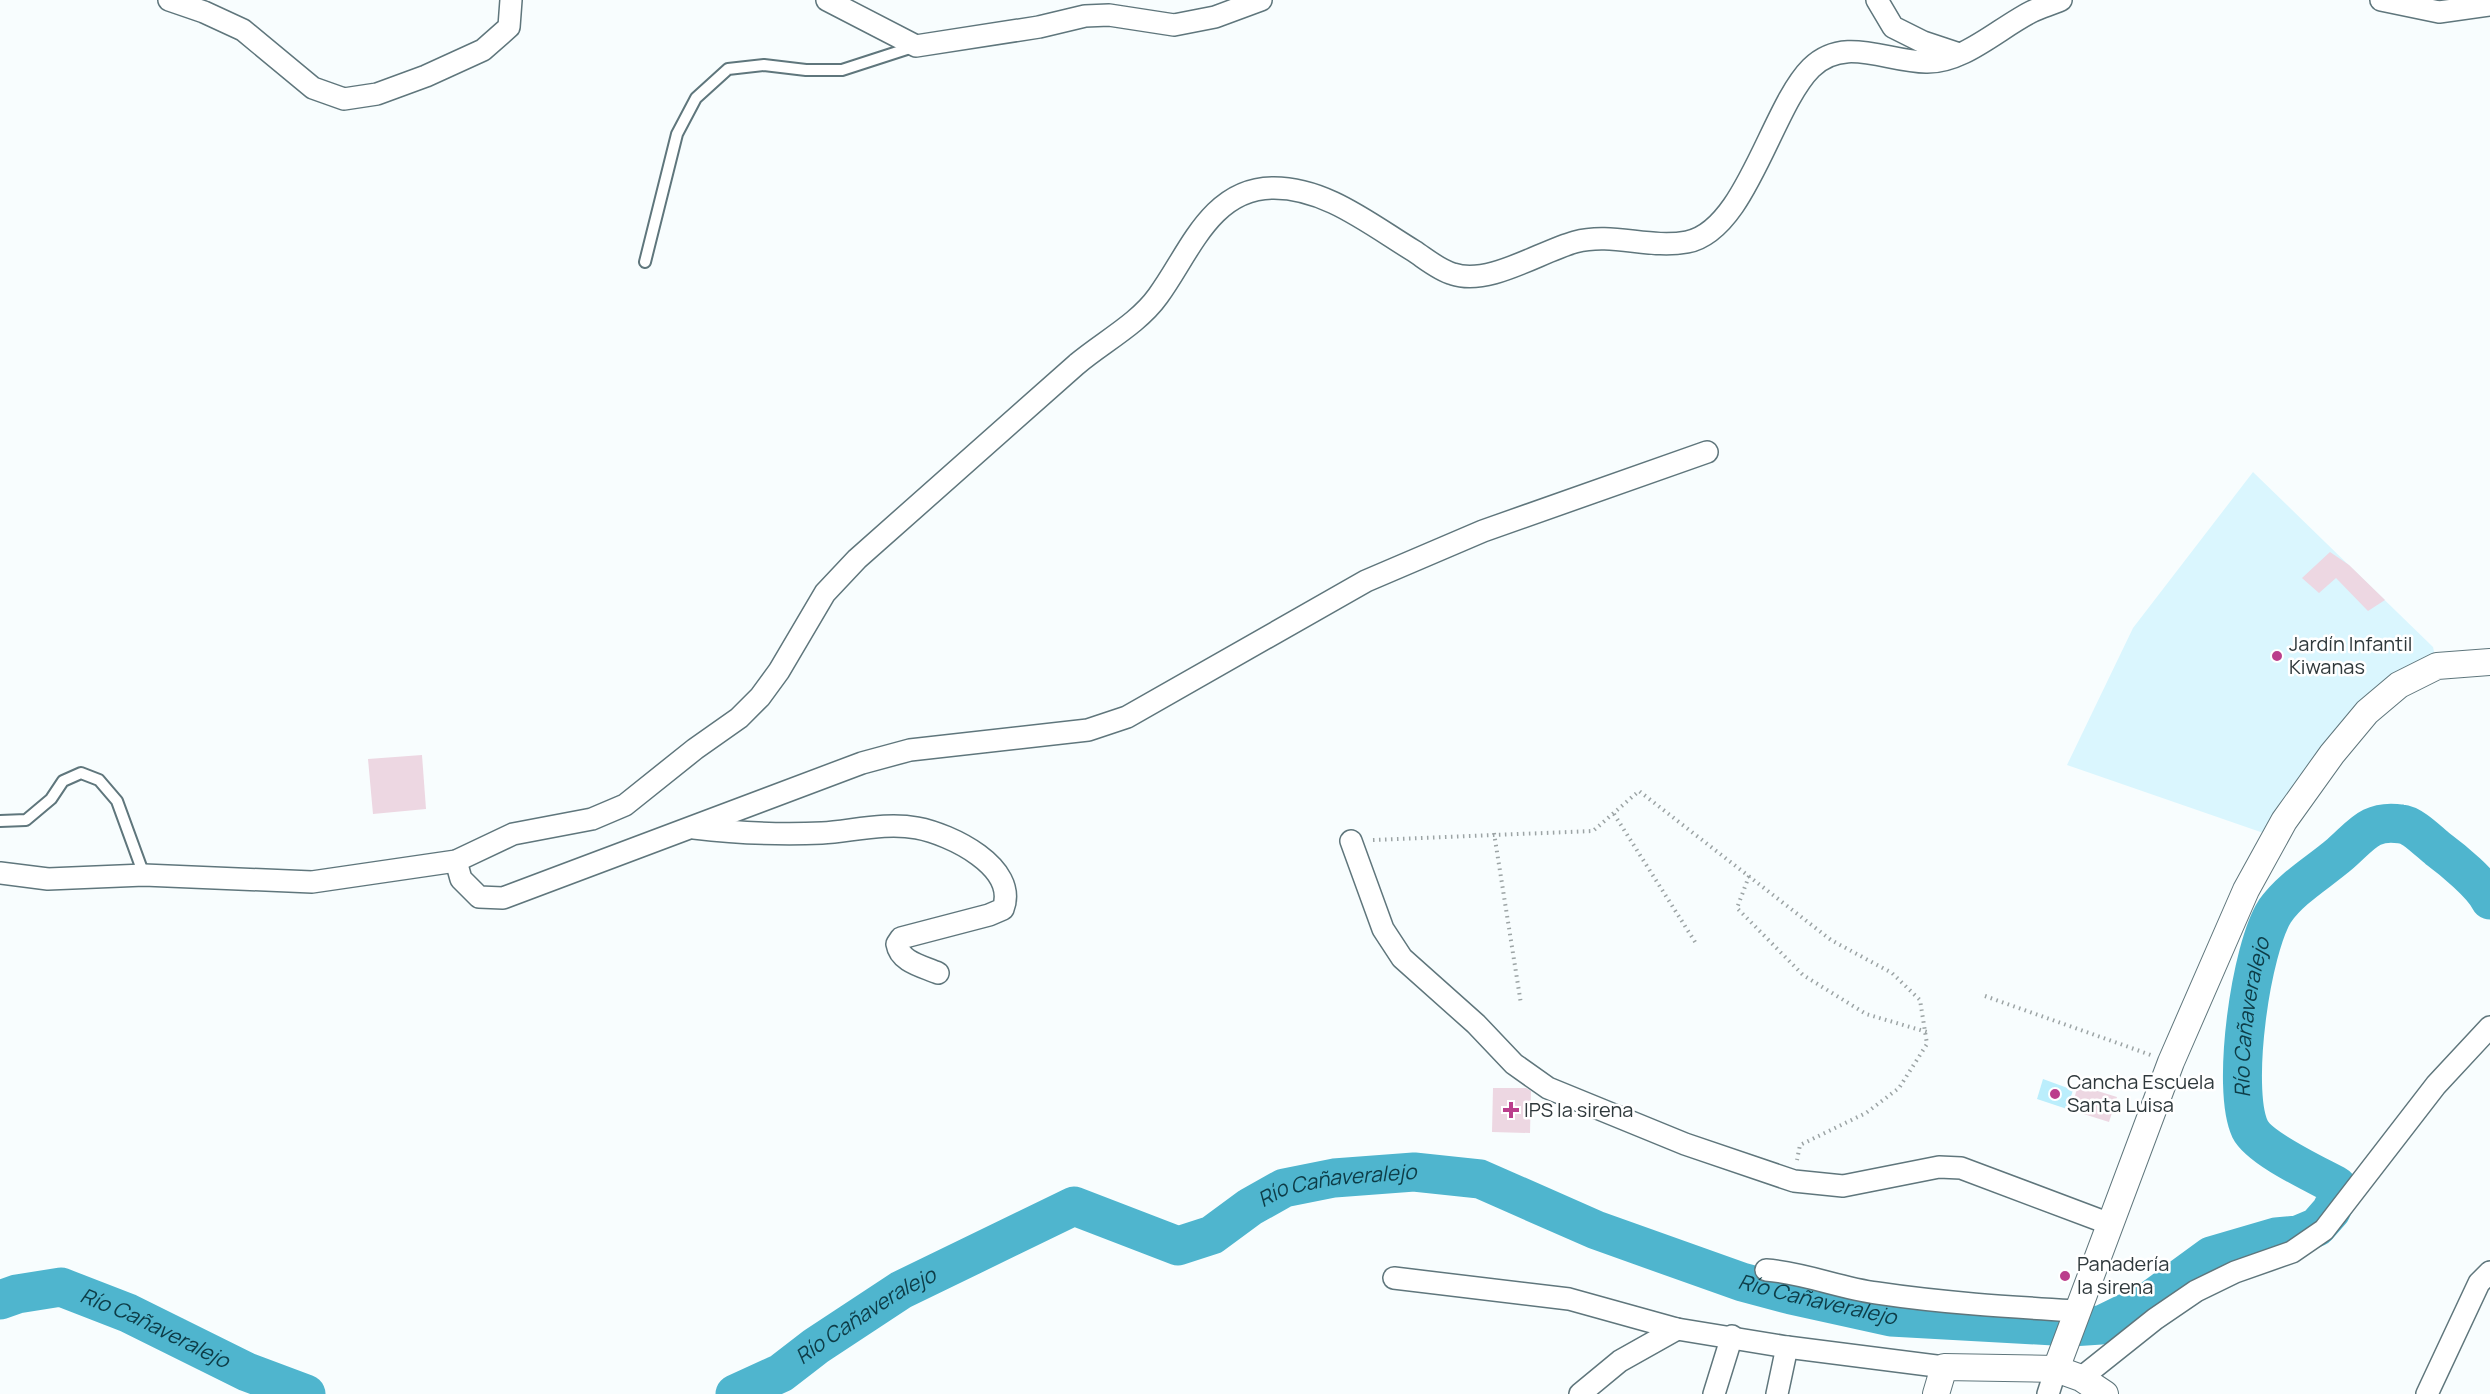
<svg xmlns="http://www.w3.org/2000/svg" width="2490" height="1394" font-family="Manrope,sans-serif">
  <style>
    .built { fill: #daf6fe }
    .green { fill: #bbeefc }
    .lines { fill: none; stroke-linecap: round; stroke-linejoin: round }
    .river { stroke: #4fb5ce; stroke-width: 39 }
    .building { fill: #edd7e2 }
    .service-casing { stroke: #5f767c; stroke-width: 14 }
    .minor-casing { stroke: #5f767c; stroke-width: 24 }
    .tertiary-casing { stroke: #5f767c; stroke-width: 28 }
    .path { stroke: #9ca4a5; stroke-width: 4; stroke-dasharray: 1.5 4.5; stroke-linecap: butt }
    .service { stroke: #fff; stroke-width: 10 }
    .minor { stroke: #fff; stroke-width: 21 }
    .tertiary { stroke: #fff; stroke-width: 26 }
    .poi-dot { fill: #bb3e8c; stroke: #fff; stroke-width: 2 }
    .labels { text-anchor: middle; stroke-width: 5; stroke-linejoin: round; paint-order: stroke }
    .poi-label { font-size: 20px; fill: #2f393c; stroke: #fff; text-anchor: start }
    .water-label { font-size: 21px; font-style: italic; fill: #0d3c47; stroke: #fff }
  </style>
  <rect width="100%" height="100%" fill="#f8fdfe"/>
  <path class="built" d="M2253,472L2433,647L2437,666L2399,685L2275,837L2067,765L2133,628Z"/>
  <path class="green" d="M2043,1079L2073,1090L2067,1109L2037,1099Z"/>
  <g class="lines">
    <g class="river">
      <path id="s1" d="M0,1300L17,1294L61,1287L128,1313L247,1372L306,1394"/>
      <path id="s2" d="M735,1394L781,1373L816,1346L901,1290L1074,1206L1178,1246L1212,1235L1250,1207L1284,1188L1334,1178L1414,1172L1480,1179L1596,1230L1742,1282L1791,1295L1891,1317L2071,1327L2101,1325L2148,1302L2211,1256L2276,1237L2298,1235L2317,1227L2331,1211L2339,1194L2337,1186C2317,1175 2260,1149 2250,1129C2231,1088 2251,948 2275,911C2291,888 2319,872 2340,854C2361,836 2370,819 2401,824C2413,825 2429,842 2438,849C2453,860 2482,884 2490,900"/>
    </g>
  </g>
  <g class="building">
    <path d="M2330,552L2349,565L2385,600L2368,611L2336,578L2319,593L2302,578Z"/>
    <path d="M422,755L426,809L373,814L368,759Z"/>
    <path d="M2078,1085L2117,1097L2109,1122L2071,1110Z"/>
    <path d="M1493,1088H1526L1531,1091L1530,1133L1492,1132Z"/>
  </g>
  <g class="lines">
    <defs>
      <g id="service">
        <path d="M645,262L677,134L696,98L728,69L764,65L806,70H842L913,47"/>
        <path d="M0,821L26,820L51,799L63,781L81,773L99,780L117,801L144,875"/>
      </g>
      <g id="minor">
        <path d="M169,0L204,12L243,30L313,88L344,99L377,94L426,76L483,50L509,27L511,0"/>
        <path d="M827,0L916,46L1039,27L1085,16L1109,15L1174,25L1215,17L1261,0"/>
        <path d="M1877,0L1893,27L1923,42L1959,54"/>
        <path d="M2381,0L2439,12L2490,5"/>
        <path d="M694,828C737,833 779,835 822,833C852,831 886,822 917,828C950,834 1019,867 1003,909L989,915L901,938L897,944C900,962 922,966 938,973"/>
        <path d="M1351,841L1383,929L1402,958L1476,1024L1514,1064L1548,1088L1685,1144L1794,1181L1843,1186L1939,1167L1961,1168L2110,1224"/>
        <path d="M456,861L461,879L479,897L503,898L862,763L910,750L1088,730L1127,717L1366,581L1483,531L1707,452"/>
        <path d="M0,873L48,879L144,875L312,882L456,861L513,834L592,819L625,805L695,749L739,718L760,697L779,671L825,593L857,559C931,494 1004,429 1077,364C1103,342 1138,324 1158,296C1189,254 1210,189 1272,188C1325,187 1371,225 1414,251C1426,259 1439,270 1453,274C1489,286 1539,252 1575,242C1612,232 1649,249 1687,242C1746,231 1771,108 1811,68C1844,35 1887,62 1926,62C1964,63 2000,27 2033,11C2042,7 2052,4 2061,0"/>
        <path d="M1766,1270C1805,1273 1839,1288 1877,1293C1943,1303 2011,1307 2077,1311"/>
        <path d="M1394,1278L1569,1299L1677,1329L1787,1347L1944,1367"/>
        <path d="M2081,1378L2155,1319L2196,1291L2235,1272L2292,1252L2324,1230L2436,1085L2490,1027"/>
        <path d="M1580,1394L1620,1361L1677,1329"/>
        <path d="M1714,1394L1732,1336"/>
        <path d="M1777,1394L1787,1347"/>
        <path d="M2048,1394L2056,1369"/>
        <path d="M2427,1394L2479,1283L2490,1272"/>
      </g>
      <g id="tertiary">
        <path d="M2056,1369L2171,1062L2246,890L2284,821L2332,754L2367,712L2399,685L2437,666L2490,662"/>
        <path d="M1936,1394L1944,1367L2056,1369L2081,1378L2105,1394"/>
      </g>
    </defs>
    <use href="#service" class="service-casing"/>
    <use href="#minor" class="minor-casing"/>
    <use href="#tertiary" class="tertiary-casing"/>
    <g class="path">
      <path d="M1614,814L1697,945"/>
      <path d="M1494,833L1521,1004"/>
      <path d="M1373,840L1593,831L1639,791L1831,940L1892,973L1920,1000L1927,1044L1899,1088L1866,1113L1800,1145L1797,1160"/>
      <path d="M1749,876L1737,908L1803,975L1866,1014L1927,1032"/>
      <path d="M1985,996L2151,1055"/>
    </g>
    <use href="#service" class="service"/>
    <use href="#minor" class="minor"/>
    <use href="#tertiary" class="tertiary"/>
  </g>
  <g class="poi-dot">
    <circle cx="2277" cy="656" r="6"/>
    <circle cx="2055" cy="1094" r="6"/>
    <path d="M1508 1101h6v6h6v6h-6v6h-6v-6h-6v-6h6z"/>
    <circle cx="2065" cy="1276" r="6"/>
  </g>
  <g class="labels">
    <g class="poi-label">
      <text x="2289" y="651">Jardín Infantil<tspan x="2289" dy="23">Kiwanas</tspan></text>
      <text x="2067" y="1089">Cancha Escuela<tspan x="2067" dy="23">Santa Luisa</tspan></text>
      <text x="1524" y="1117">IPS la sirena</text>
      <text x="2077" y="1271">Panadería<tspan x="2077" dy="23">la sirena</tspan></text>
    </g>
    <g class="water-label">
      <text dy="7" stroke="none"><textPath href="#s2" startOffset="1972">Río Cañaveralejo</textPath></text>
      <text dy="7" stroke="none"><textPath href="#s2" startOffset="675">Río Cañaveralejo</textPath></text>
      <text dy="7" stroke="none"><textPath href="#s2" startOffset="1179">Río Cañaveralejo</textPath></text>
      <text dy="7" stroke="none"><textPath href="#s2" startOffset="153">Río Cañaveralejo</textPath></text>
      <text dy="7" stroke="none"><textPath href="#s1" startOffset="165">Río Cañaveralejo</textPath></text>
    </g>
  </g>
</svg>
